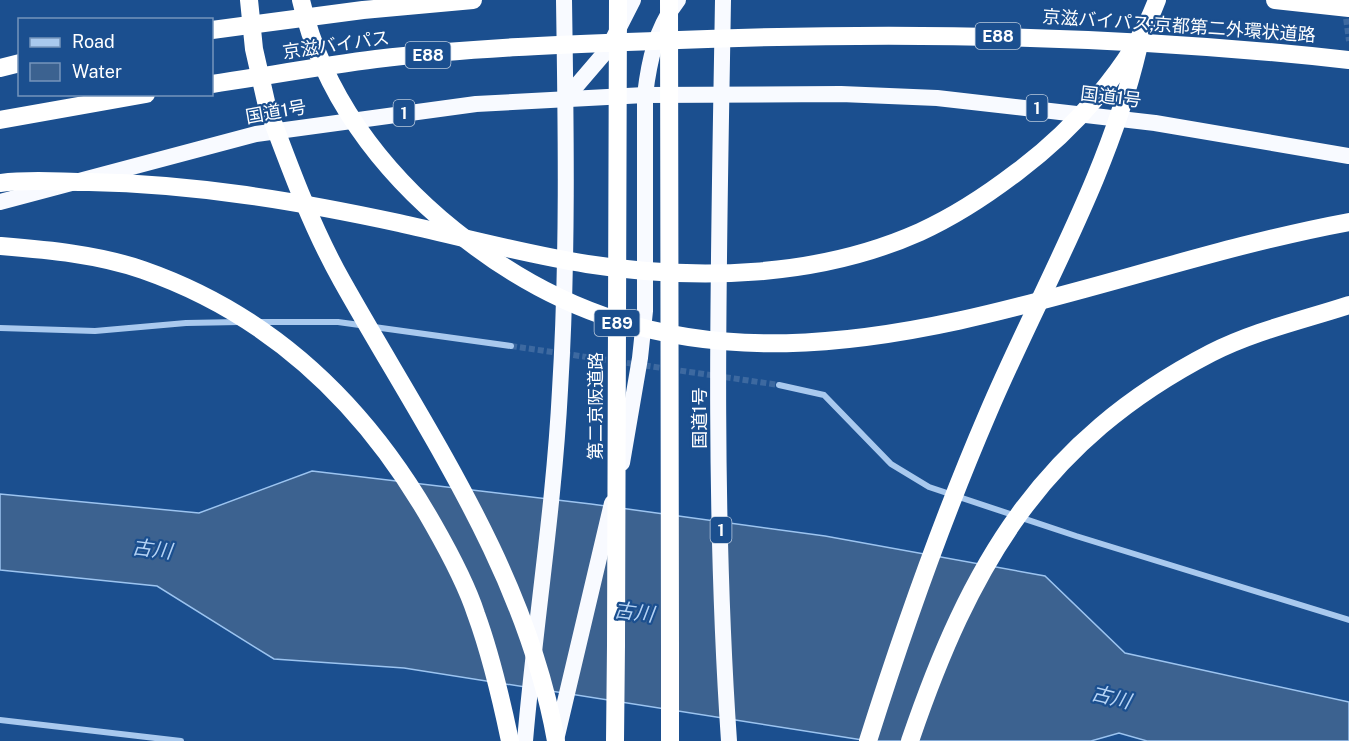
<svg xmlns="http://www.w3.org/2000/svg" width="1349" height="741" font-family="'Public Sans','Noto Sans JP',sans-serif">
  <style>
    .water { fill: #3c6290; stroke: #9cc4f0; stroke-width: 1.5 }
    .lines { fill: none; stroke-linecap: round; stroke-linejoin: round }
    .minor-tunnel { stroke: #3d69a0; stroke-width: 6; stroke-dasharray: 6 3; stroke-linecap: butt }
    .minor { stroke: #a9c9ee; stroke-width: 6 }
    .trunk { stroke: #f8faff; stroke-width: 16 }
    .motorway { stroke: #fff; stroke-width: 18 }
    .motorway-bridge { stroke: #fff; stroke-width: 18 }
    .labels { text-anchor: middle; stroke-width: 4.5; stroke-linejoin: round; paint-order: stroke }
    .shield { fill: #1b4f8f; stroke: #bbcadd; stroke-width: 1.5 }
    .shield-label { font-size: 16px; font-weight: bold; fill: #fff }
    .street-label { font-size: 18px; fill: #fff; stroke: #1b4f8f }
    .water-label { font-size: 20px; font-style: italic; fill: #b5d3f5; stroke: #1b4f8f }
  </style>
  <rect width="100%" height="100%" fill="#1b4f8f"/>
  <path class="water" d="M312,471L591,504L825,536L1045,576L1125,653L1349,702V741H1147L1119,733L1091,741H869L404,668L274,659L157,586L0,570V494L199,513Z"/>
  <g class="lines">
    <g class="minor-tunnel">
      <path d="M1345,10L1349,41"/>
      <path d="M511,346L779,385"/>
    </g>
    <g class="minor">
      <path d="M258,322H338L511,346"/>
      <path d="M0,328L95,331L186,323L239,322"/>
      <path d="M779,385L824,395L891,464L929,487L1076,536L1349,620"/>
      <path d="M0,720L181,741"/>
    </g>
    <g class="trunk">
      <path d="M723,0C719,247 712,495 729,741"/>
      <path d="M566,98L608,49L633,0"/>
      <path d="M0,202L256,134L476,104L645,95L841,94L937,98L1155,123L1349,156"/>
      <path d="M622,463L640,358L645,311V95C649,61 656,28 678,0"/>
      <path d="M556,740L612,503"/>
      <path d="M525,741C535,624 554,507 560,390C568,260 566,129 564,0"/>
    </g>
    <g class="motorway">
      <path d="M249,0L254,49L267,106"/>
      <path d="M212,30L363,10L473,0"/>
      <path d="M0,68L20,63"/>
      <path d="M0,120L146,94"/>
      <path d="M615,741L616,645"/>
      <path d="M670,741V645"/>
    </g>
    <g class="motorway-bridge">
      <path d="M301,0C322,93 381,171 454,230C733,460 1045,278 1349,222"/>
      <path d="M669,0L670,645"/>
      <path d="M1275,0L1349,8"/>
      <path d="M212,84C266,76 321,66 376,59C477,47 578,44 679,40C903,31 1126,35 1349,60"/>
      <path d="M267,106C289,165 311,226 342,281C425,429 526,571 556,741"/>
      <path d="M0,183C29,179 60,182 89,182C195,184 297,201 399,223C462,237 524,254 587,264C696,281 817,278 920,232C955,216 987,195 1017,172C1072,131 1133,65 1157,0"/>
      <path d="M0,246C48,250 97,254 143,270C272,315 366,406 433,524C449,552 466,583 476,614C491,655 501,698 510,741"/>
      <path d="M616,645L618,0"/>
      <path d="M868,741C903,630 942,520 988,413C1039,293 1108,177 1138,49"/>
      <path d="M910,741C970,565 1041,441 1211,353C1254,331 1303,320 1349,305"/>
    </g>
  </g>
  <g class="labels">
    <g class="shield">
      <rect x="975.5" y="23" width="45" height="26" rx="4.5"/>
      <rect x="405.5" y="42" width="45" height="26" rx="4.5"/>
      <rect x="1026.5" y="95" width="21" height="26" rx="4.5"/>
      <rect x="393.5" y="100" width="21" height="26" rx="4.5"/>
      <rect x="594.5" y="310" width="45" height="26" rx="4.5"/>
      <rect x="710.5" y="517" width="21" height="26" rx="4.5"/>
    </g>
    <g class="shield-label">
      <text x="998" y="42">E88</text>
      <text x="428" y="61">E88</text>
      <text x="1037" y="114">1</text>
      <text x="404" y="119">1</text>
      <text x="617" y="329">E89</text>
      <text x="721" y="536">1</text>
    </g>
    <g class="street-label">
      <text transform="translate(1179 26) rotate(4)" y="6">京滋バイパス;京都第二外環状道路</text>
      <text transform="translate(336 45) rotate(-8)" y="6">京滋バイパス</text>
      <text transform="translate(1111 97) rotate(7)" y="6">国道1号</text>
      <text transform="translate(276 112) rotate(-10)" y="6">国道1号</text>
      <text transform="translate(596 406) rotate(-90)" y="6">第二京阪道路</text>
      <text transform="translate(700 418) rotate(-90)" y="6">国道1号</text>
    </g>
    <g class="water-label">
      <text transform="translate(152 549) rotate(7)" y="7">古川</text>
      <text transform="translate(634 612) rotate(7)" y="7">古川</text>
      <text transform="translate(1111 697) rotate(14)" y="7">古川</text>
    </g>
  </g>
  <rect x="18" y="18" width="195" height="78" fill="#1b4f8f" stroke="#7695bc" stroke-width="1.5"/>
  <rect x="30" y="38" width="30" height="9" fill="#a9c9ee" stroke="#7695bc" stroke-width="1.5"/>
  <text x="72" y="48" font-size="18" fill="#ffffff">Road</text>
  <rect x="30" y="63" width="30" height="18" fill="#3c6290" stroke="#7695bc" stroke-width="1.5"/>
  <text x="72" y="78" font-size="18" fill="#ffffff">Water</text>
</svg>
